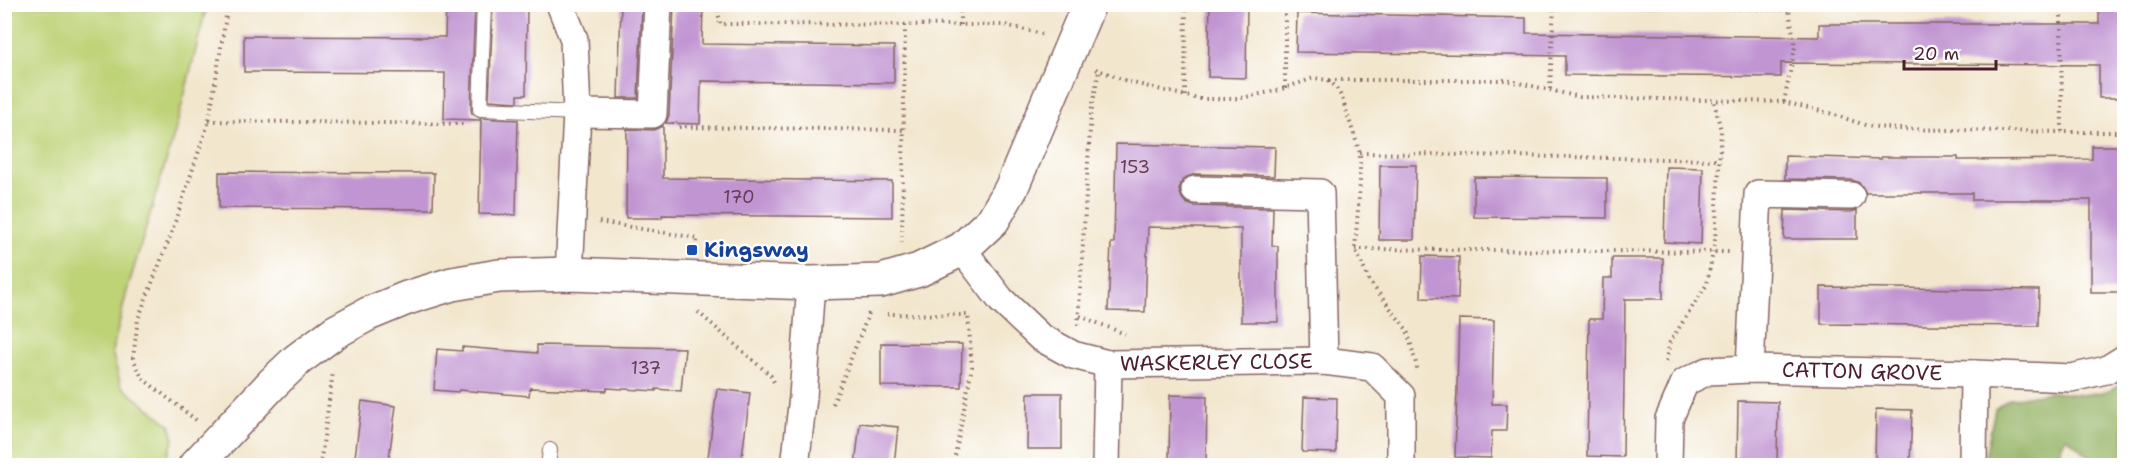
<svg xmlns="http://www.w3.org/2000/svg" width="2129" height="470" font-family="'Shantell Sans',sans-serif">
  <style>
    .green { fill: #bed276; stroke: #847850; stroke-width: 1.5 }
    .forest { fill: #96b467; stroke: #706a49; stroke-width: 1.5 }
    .building { fill: #c195d2 }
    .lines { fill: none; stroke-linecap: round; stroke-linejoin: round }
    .service-casing { stroke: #856564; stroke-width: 16 }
    .minor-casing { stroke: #856564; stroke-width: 30 }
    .tertiary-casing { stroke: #856564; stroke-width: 36 }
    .path { stroke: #856564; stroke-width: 4; stroke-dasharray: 1.5 4.5; stroke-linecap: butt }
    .service { stroke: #fff; stroke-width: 14 }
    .minor { stroke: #fff; stroke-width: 27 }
    .tertiary { stroke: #fff; stroke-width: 33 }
    .transit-dot { fill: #1a4fb4; stroke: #fff; stroke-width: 2 }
    .labels { text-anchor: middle; stroke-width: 4.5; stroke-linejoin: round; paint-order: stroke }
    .number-label { font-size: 18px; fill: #683c55 }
    .transit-label { font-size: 21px; font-weight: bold; fill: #164399; stroke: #fff; text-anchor: start }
    .street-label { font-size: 21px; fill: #4a1f2b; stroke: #fff }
  </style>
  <rect width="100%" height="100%" fill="#fff"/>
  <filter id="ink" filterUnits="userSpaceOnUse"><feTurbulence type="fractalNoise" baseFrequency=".0167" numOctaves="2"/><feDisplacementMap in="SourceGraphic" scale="12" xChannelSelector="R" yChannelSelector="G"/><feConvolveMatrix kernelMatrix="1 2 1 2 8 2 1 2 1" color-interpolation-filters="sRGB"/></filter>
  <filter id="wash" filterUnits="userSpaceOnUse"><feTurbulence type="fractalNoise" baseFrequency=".008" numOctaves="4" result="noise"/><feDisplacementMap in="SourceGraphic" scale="24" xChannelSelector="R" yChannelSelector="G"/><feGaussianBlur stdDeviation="1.35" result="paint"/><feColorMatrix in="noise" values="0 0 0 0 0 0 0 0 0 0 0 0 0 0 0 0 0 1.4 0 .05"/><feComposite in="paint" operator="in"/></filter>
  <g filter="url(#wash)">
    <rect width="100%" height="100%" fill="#f2e6cd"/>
    <path class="green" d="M4,5H207L176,128L127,291L112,352L121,386L170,425L174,439L164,465H5Z"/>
    <path class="forest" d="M2124,383V465H2100L2066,437L2053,465H1988L1985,457L1995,409L2009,399L2052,392L2082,395L2109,391Z"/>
    <g id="blocks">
      <g class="building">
        <path d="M446,4H475L471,109L472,114L480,118L518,120L516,215L479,214L481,120L444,119L445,73L244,72V36L445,37Z"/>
        <path d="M493,4H527L526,95H518V102L489,100Z"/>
        <path d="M679,4H703L702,44L894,46V83L701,81L700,124L666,123L669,115L674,6H679Z"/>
        <path d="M1210,4H1247L1246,78L1208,77Z"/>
        <path d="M2099,4H2124V98H2099V65L1781,63V77L1565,75V56L1296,52L1297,13L1526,18V33L1819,37V24H2099Z"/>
        <path d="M621,5H642L638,98H618Z"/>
        <path d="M663,126V178L892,181V217L662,215V218H626L627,129L653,130Z"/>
        <path d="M1116,144L1275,147L1274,176L1195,174L1187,177L1182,181L1179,190L1182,198L1186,203L1194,206L1273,208L1272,246H1278V322H1241V229L1148,227L1145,312L1108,311L1111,243H1114Z"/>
        <path d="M2092,146H2124V292H2091V200H1972V193H1866L1860,183L1852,180L1785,179V156L1881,159V157H1958V160L2092,159Z"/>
        <path d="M1380,165H1416L1414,240H1379Z"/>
        <path d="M1666,167L1703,168L1701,244L1664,242Z"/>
        <path d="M219,172L434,173L433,209L219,208Z"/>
        <path d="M1474,177L1607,178V218L1474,217Z"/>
        <path d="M1785,210L1851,212L1857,210V239H1784Z"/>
        <path d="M1422,256L1459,257L1458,299L1421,298Z"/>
        <path d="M1612,258H1663V299H1625L1623,457L1587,456L1589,319H1602L1603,278H1612Z"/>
        <path d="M1821,287L2039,290L2038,326L1821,324Z"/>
        <path d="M1459,319L1494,320L1492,404H1507L1506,431H1492L1491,458L1455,457Z"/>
        <path d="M881,343L962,344L961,387L881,386Z"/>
        <path d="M537,345L685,348L681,391L656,389V391L607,388V391L530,388L529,396L459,390L458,392L434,390L437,349L462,351V347L537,353Z"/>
        <path d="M717,389L750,393L741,465H707Z"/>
        <path d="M1028,393H1062V449H1027Z"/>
        <path d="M1170,395L1207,396L1206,464L1169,463Z"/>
        <path d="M1304,397L1337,398L1336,453L1302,452Z"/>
        <path d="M362,401L396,406L388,465H354Z"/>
        <path d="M1738,401L1778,402L1777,465H1737Z"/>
        <path d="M1876,409L1912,410L1910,465L1875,464Z"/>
        <path d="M860,423L898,427L894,465H855Z"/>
      </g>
    </g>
  </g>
  <g filter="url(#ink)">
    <use href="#blocks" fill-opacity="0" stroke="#856564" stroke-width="1.5"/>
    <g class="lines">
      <defs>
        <g id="service">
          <path d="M484,5L480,109L577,113"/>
          <path d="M548,466L550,450"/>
        </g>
        <g id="minor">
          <path d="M560,4L574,39L577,113L569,274"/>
          <path d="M577,113L653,114L658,4"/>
          <path d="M1195,190L1320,193L1324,361"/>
          <path id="s1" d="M962,249L1001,300L1040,337L1073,355L1108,364L1324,361L1372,367L1401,396V466"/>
          <path d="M1750,369L1758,194L1851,196"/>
          <path d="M795,466L803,397L811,283"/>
          <path d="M1106,466L1108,364"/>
          <path id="s2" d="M1668,466L1669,419L1685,382L1708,371L1750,369L1974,374"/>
          <path d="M1973,466L1974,374L2071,378L2106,370L2124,359"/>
        </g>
        <path id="tertiary" d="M195,466L272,384L297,360L335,332L368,314L407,298L452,284L499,276L569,274L811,283L881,281L919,270L962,249L993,220L1011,189L1089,4"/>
      </defs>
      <use href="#service" class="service-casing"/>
      <use href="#minor" class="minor-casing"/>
      <use href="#tertiary" class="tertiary-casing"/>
      <g class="path">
        <path d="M717,4L720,24L1005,25L1042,34"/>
        <path d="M1553,4L1789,10V4"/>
        <path d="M2061,4L2062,132H2124"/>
        <path d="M960,25V4"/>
        <path d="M1096,69L1129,82L1199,99H1237L1279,90L1314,78L1328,80L1336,87L1342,98L1360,153V183L1355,249L1370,282L1407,330L1418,371"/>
        <path d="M1329,80H1506L1580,97L1784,102L1829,113L1868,126L1897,129L2062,132"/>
        <path d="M1285,88V4"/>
        <path d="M1550,89L1554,4"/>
        <path d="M1185,96L1186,4"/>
        <path d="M1784,102L1795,47L1789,10L1792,4"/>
        <path d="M209,121L465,124"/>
        <path d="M679,127L903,130"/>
        <path d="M1360,153L1719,160"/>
        <path d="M599,222L697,238L696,249"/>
        <path d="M902,243L905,25"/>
        <path d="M1355,249L1729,252"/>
        <path d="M698,312L771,376L774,382"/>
        <path d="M887,314L968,315L972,367L953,466"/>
        <path d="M1080,316L1125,334"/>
        <path d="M1078,325L1091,113L1099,71"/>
        <path d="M1666,361L1670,342L1707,284L1715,241L1721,131L1714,101"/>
        <path d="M833,404L869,313"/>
        <path d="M196,420L142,378L133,358L138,319L170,237L209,121L228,4"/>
        <path d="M320,466L333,372"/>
      </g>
      <use href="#service" class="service"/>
      <use href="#minor" class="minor"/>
      <use href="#tertiary" class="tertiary"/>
    </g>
  </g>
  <rect class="transit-dot" x="686" y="244" width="12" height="12" rx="3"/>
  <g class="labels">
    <g class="number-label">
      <text x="1135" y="173">153</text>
      <text x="739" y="203">170</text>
      <text x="646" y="374">137</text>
    </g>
    <g class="transit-label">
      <text x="704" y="257">Kingsway</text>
    </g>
    <g class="street-label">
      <text dy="7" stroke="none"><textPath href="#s1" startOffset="300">WASKERLEY CLOSE</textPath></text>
      <text dy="7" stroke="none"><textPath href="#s2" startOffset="267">CATTON GROVE</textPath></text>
    </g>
  </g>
  <rect width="2129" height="470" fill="none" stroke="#fff" stroke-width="24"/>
  <path d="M1904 60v9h92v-9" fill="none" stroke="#4a1f2b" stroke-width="3"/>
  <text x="1913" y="60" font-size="18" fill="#4a1f2b" stroke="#ffffff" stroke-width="4.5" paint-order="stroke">20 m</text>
</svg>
